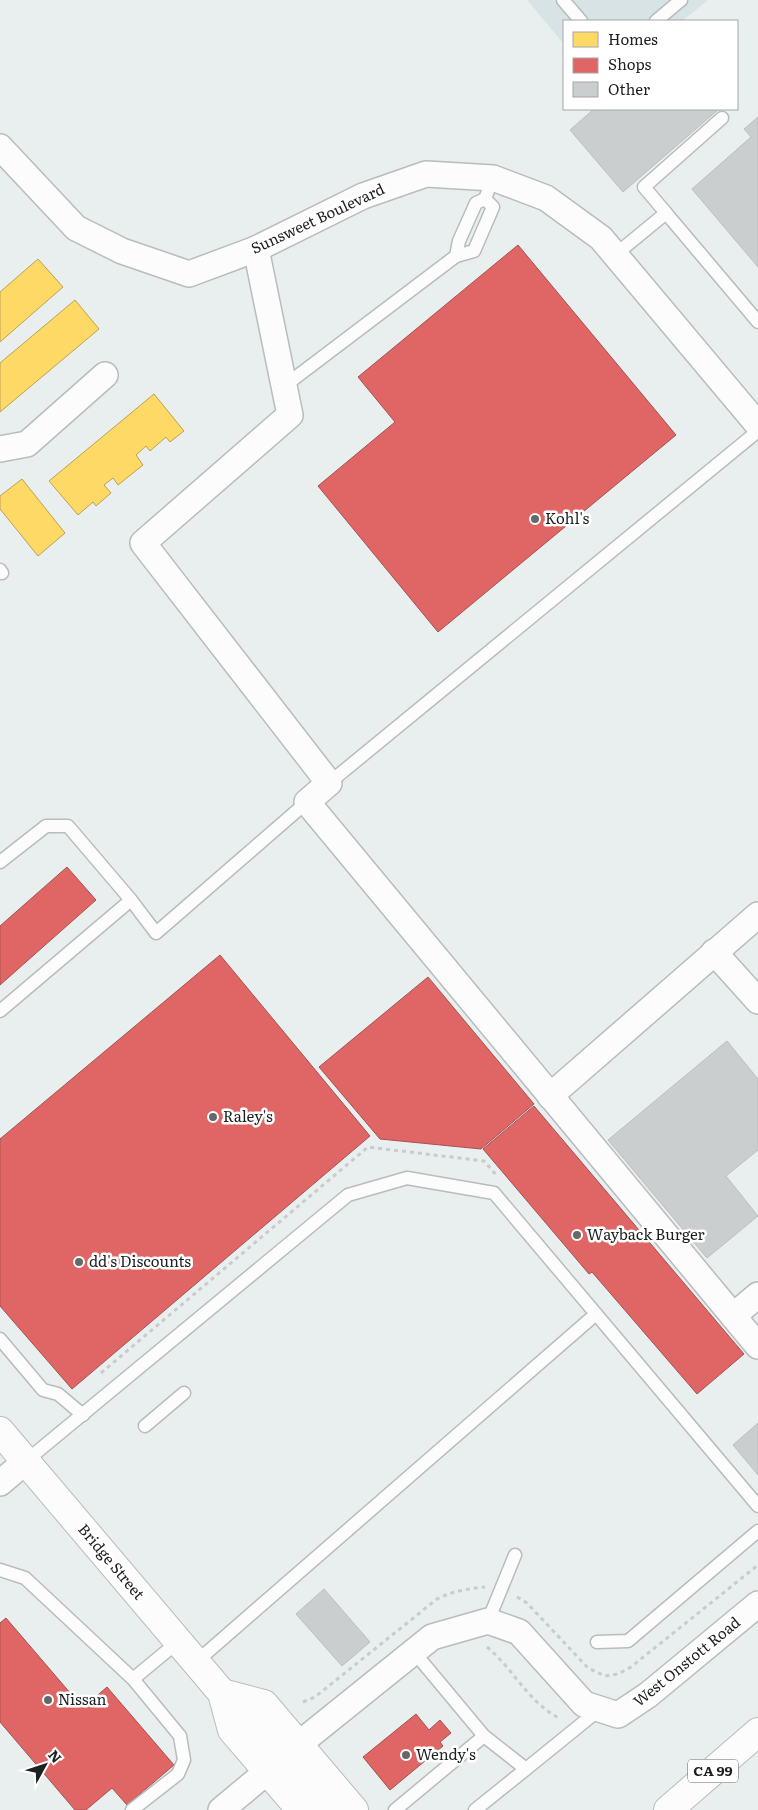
<svg xmlns="http://www.w3.org/2000/svg" width="758" height="1810" font-family="Literata,serif">
  <style>
    .built { fill: #d7e3e5 }
    .homes { fill: #ffd966; stroke: #bba251 }
    .shops { fill: #e06666; stroke: #a65151 }
    .building { fill: #cacece; stroke: #bbbfbf }
    .lines { fill: none; stroke-linecap: round; stroke-linejoin: round }
    .service-casing { stroke: #b9bcbd; stroke-width: 15 }
    .minor-casing { stroke: #b9bcbd; stroke-width: 28 }
    .secondary-casing { stroke: #b9bcbd; stroke-width: 30 }
    .trunk-casing { stroke: #b9bcbd; stroke-width: 30 }
    .path { stroke: #cacbcb; stroke-width: 3; stroke-dasharray: 4 4; stroke-linecap: butt }
    .service { stroke: #fcfcfc; stroke-width: 12 }
    .minor { stroke: #fcfcfc; stroke-width: 25 }
    .secondary { stroke: #fcfcfc; stroke-width: 28 }
    .trunk { stroke: #fcfcfc; stroke-width: 28 }
    .poi-dot { fill: #646869; stroke: #fff; stroke-width: 2 }
    .labels { text-anchor: middle; stroke-width: 5; stroke-linejoin: round; paint-order: stroke }
    .shield { fill: #fff; stroke: #616364; stroke-width: 1 }
    .shield-label { font-size: 14px; font-weight: bold; fill: #1d2021 }
    .street-label { font-size: 15px; fill: #1d2021; stroke: #fff }
    .poi-label { font-size: 15px; fill: #1d2021; stroke: #fff; text-anchor: start }
  </style>
  <rect width="100%" height="100%" fill="#e9eeee"/>
  <path class="built" d="M527,0H708L682,21H564V44Z"/>
  <g class="homes">
    <path d="M38,259L63,287L0,342V292Z"/>
    <path d="M75,300L99,329L0,412V363Z"/>
    <path d="M154,394L184,431L170,442L166,437L150,451L146,446L136,455L143,465L118,485L113,478L104,485L111,493L96,506L93,502L78,515L49,481Z"/>
    <path d="M22,479L65,533L38,556L0,509V496Z"/>
  </g>
  <g class="shops">
    <path d="M518,245L676,435L438,632L318,486L395,422L358,377Z"/>
    <path d="M67,867L96,900L0,985V926Z"/>
    <path d="M220,955L370,1136L72,1389L0,1306V1139Z"/>
    <path d="M428,977L534,1104L481,1149L380,1139L319,1067Z"/>
    <path d="M534,1106L744,1354L697,1394L592,1272L589,1274L483,1149Z"/>
    <path d="M6,1618L83,1708L107,1687L174,1765L127,1805L112,1788L86,1810H75L0,1722V1623Z"/>
    <path d="M416,1714L429,1730L440,1720L451,1733L440,1742L443,1746L390,1790L363,1757Z"/>
  </g>
  <g class="building">
    <path d="M594,109H719L623,192L570,130Z"/>
    <path d="M758,117V267L692,189L751,137L744,129Z"/>
    <path d="M727,1041L758,1079V1150L726,1176L758,1216L707,1258L608,1140Z"/>
    <path d="M758,1423V1475L733,1445Z"/>
    <path d="M324,1589L370,1642L342,1666L296,1614Z"/>
  </g>
  <g class="lines">
    <defs>
      <g id="service">
        <path d="M563,0L581,21"/>
        <path d="M656,21L681,0"/>
        <path d="M666,213L644,187L722,118"/>
        <path d="M615,255L666,213L758,322"/>
        <path d="M456,256L459,241L476,203L485,199L488,191"/>
        <path d="M283,387L456,256L474,251L493,207L485,199"/>
        <path d="M0,570L2,573"/>
        <path d="M329,783L758,431"/>
        <path d="M0,862L46,826H68L131,900L0,1011"/>
        <path d="M131,900L156,933L307,802"/>
        <path d="M0,1339L43,1390L58,1394L83,1415"/>
        <path d="M145,1426L184,1393"/>
        <path d="M26,1461L348,1195L407,1178L494,1193L758,1506"/>
        <path d="M0,1570L25,1578L133,1679L180,1736L184,1760L178,1774L132,1810"/>
        <path d="M488,1621L515,1555"/>
        <path d="M597,1642L628,1641L758,1531"/>
        <path d="M414,1652L484,1736L526,1769L600,1709"/>
        <path d="M196,1662L596,1314"/>
        <path d="M133,1679L179,1641"/>
        <path d="M395,1810L484,1736"/>
        <path d="M475,1810L526,1769"/>
      </g>
      <g id="minor">
        <path d="M0,147L76,228L122,251L189,274L256,249L363,196L426,174L493,178L546,198L601,238L758,425"/>
        <path d="M256,249L290,415L143,543L329,783L307,802L758,1346"/>
        <path d="M0,449L27,444L105,375"/>
        <path d="M714,952L758,1001"/>
        <path d="M550,1096L758,915"/>
        <path d="M733,1316L758,1295"/>
        <path d="M0,1483L26,1461"/>
        <path d="M299,1744L432,1637L488,1621L519,1632L584,1704L618,1715L648,1695L758,1604"/>
        <path d="M221,1810L268,1771"/>
      </g>
      <g id="secondary">
        <path d="M0,1431L222,1693L232,1730L301,1810"/>
        <path d="M222,1693L264,1704L354,1810"/>
        <path d="M226,1707C235,1710 243,1713 251,1719C268,1734 271,1752 299,1744"/>
        <path d="M268,1771L278,1770L291,1771L327,1803L339,1810"/>
      </g>
      <path id="trunk" d="M668,1810L758,1732"/>
    </defs>
    <use href="#service" class="service-casing"/>
    <use href="#minor" class="minor-casing"/>
    <use href="#secondary" class="secondary-casing"/>
    <use href="#trunk" class="trunk-casing"/>
    <g class="path">
      <path d="M101,1373L368,1147L484,1161L497,1176"/>
      <path d="M517,1597L527,1603L588,1668L605,1676L618,1674L631,1667L758,1565"/>
      <path d="M487,1647C513,1668 529,1704 561,1719"/>
      <path d="M303,1702L315,1697L437,1599C453,1591 467,1589 485,1587"/>
    </g>
    <use href="#service" class="service"/>
    <use href="#minor" class="minor"/>
    <use href="#secondary" class="secondary"/>
    <use href="#trunk" class="trunk"/>
  </g>
  <g class="poi-dot">
    <circle cx="535" cy="519" r="5"/>
    <circle cx="213" cy="1117" r="5"/>
    <circle cx="577" cy="1235" r="5"/>
    <circle cx="79" cy="1262" r="5"/>
    <circle cx="48" cy="1700" r="5"/>
    <circle cx="406" cy="1755" r="5"/>
  </g>
  <g class="labels">
    <rect class="shield" x="688" y="1759.5" width="50" height="23" rx="4"/>
    <g class="shield-label">
      <text x="713" y="1776">CA 99</text>
    </g>
    <g class="street-label">
      <text transform="translate(318 219) rotate(-25)" y="5">Sunsweet Boulevard</text>
      <text transform="translate(111 1562) rotate(50)" y="5">Bridge Street</text>
      <text transform="translate(687 1662) rotate(-39)" y="5">West Onstott Road</text>
    </g>
    <g class="poi-label">
      <text x="545" y="524">Kohl's</text>
      <text x="223" y="1122">Raley's</text>
      <text x="587" y="1240">Wayback Burger</text>
      <text x="89" y="1267">dd's Discounts</text>
      <text x="58" y="1705">Nissan</text>
      <text x="416" y="1760">Wendy's</text>
    </g>
  </g>
  <rect x="563" y="20" width="175" height="90" fill="#ffffff" stroke="#a5a6a6"/>
  <rect x="573" y="32" width="25" height="15" fill="#ffd966" stroke="#a5a6a6"/>
  <text x="608" y="45" font-size="15" fill="#1d2021">Homes</text>
  <rect x="573" y="58" width="25" height="15" fill="#e06666" stroke="#a5a6a6"/>
  <text x="608" y="70" font-size="15" fill="#1d2021">Shops</text>
  <rect x="573" y="82" width="25" height="15" fill="#cacece" stroke="#a5a6a6"/>
  <text x="608" y="95" font-size="15" fill="#1d2021">Other</text>
  <g transform="translate(45 1765) rotate(50)" stroke="#ffffff" stroke-width="4" paint-order="stroke">
  <path d="M0-4L9 19L0 12L-9 19Z" fill="#1d2021"/>
  <text y="-8" font-size="14" font-weight="bold" text-anchor="middle" fill="#1d2021">N</text>
  </g>
</svg>
